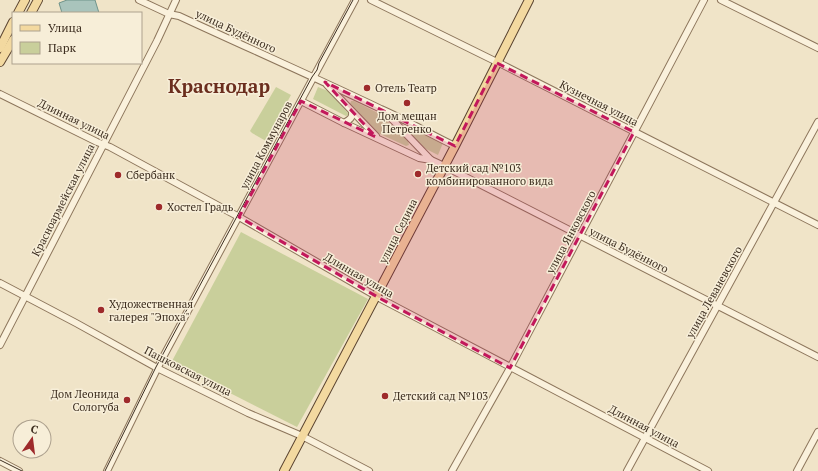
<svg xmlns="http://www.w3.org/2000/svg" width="818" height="471" font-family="'PT Serif',serif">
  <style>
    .green { fill: #c9cf9b }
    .water { fill: #a9c4bc; stroke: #6f938a }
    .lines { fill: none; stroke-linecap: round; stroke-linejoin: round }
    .minor-casing { stroke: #8d765c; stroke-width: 8 }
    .major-casing { stroke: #5b4430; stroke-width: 10 }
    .minor { stroke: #faf1dc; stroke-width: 6 }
    .major { stroke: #f3d9a0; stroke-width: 8 }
    .tram { stroke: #3d2e20; stroke-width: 1 }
    .marked { fill: #c2185b; fill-opacity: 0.2; stroke: #c2185b; stroke-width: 3; stroke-dasharray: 8 5; stroke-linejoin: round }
    .poi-dot { fill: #9e2a2b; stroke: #f7eed8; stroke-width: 1.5 }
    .labels { text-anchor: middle; stroke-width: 3; stroke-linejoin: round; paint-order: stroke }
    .street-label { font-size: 11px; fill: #3d2e20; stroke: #f7eed8 }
    .poi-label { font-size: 11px; fill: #3d2e20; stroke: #f7eed8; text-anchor: start }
    .town-label { font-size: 19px; font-weight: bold; fill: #6b2e1e; stroke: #f7eed8 }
  </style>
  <rect width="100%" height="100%" fill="#f0e4c8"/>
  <g class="green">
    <path d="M276,87L291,95L266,141L252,133L250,131Z"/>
    <path d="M318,87L328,91L348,113V115L346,116L344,115L313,99Z"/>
    <path d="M351,101H354L380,114L408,141L409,145L406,146L378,133L350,104Z"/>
    <path d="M409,128H412L443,143L438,155L426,149L408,132Z"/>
    <path d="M241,232L368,299L297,427L171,363Z"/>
  </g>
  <path class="water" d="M67,0H95L99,13H62L59,3Z"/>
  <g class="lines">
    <defs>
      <g id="minor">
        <path d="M139,0L169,14L179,16C246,47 314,77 381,109C406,120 430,134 455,146"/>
        <path d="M371,0L503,65L818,225"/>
        <path d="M721,0L818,48"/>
        <path d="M327,85L376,136"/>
        <path d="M0,94L97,142L110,147L239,217L381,299L708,471"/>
        <path d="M301,101L344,123L419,158L431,160L444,166L818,357"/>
        <path d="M386,113L431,160"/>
        <path d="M344,123C349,120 353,118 352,112"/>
        <path d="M0,283L76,323L159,369L248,413L302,436L369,471"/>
        <path d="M0,345L157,41L176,0"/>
        <path d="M0,461L19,471"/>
        <path d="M107,471L162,359L355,0"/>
        <path d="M452,471L510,368L704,0"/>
        <path d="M627,471L818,122"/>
        <path d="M797,471L818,432"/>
      </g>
      <g id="major">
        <path d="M18,13L25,0"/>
        <path d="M31,13L38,0"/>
        <path d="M0,48L13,22"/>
        <path d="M0,62L13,40"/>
        <path d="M284,471L455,146L529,0"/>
      </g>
    </defs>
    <use href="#minor" class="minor-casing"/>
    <use href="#major" class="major-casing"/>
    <use href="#minor" class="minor"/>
    <use href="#major" class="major"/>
    <g class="tram">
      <path d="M0,460L22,471"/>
      <path d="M105,471L156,367L312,77L317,70L319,63L353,0"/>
    </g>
  </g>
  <path class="marked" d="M497,63L634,132L510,368L381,299L239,217L301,101L376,137L325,82L455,146Z"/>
  <g class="poi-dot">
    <circle cx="367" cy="88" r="4"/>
    <circle cx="407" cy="103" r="4"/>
    <circle cx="418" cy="174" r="4"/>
    <circle cx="118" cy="175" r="4"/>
    <circle cx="159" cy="207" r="4"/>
    <circle cx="101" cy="310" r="4"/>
    <circle cx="385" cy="396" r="4"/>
    <circle cx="127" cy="400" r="4"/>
  </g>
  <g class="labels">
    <g class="street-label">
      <text transform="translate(236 31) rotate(25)" y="4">улица Будённого</text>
      <text transform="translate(599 103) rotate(27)" y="4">Кузнечная улица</text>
      <text transform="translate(74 119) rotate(26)" y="4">Длинная улица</text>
      <text transform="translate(266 145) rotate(-62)" y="4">улица Коммунаров</text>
      <text transform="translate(63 200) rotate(-63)" y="4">Красноармейская улица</text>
      <text transform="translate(398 231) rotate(-63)" y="4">улица Седина</text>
      <text transform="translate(571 232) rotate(-62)" y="4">улица Янковского</text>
      <text transform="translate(629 250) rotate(27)" y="4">улица Будённого</text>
      <text transform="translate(359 275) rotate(30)" y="4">Длинная улица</text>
      <text transform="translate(714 292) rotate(-61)" y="4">улица Леваневского</text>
      <text transform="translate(188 371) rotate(27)" y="4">Пашковская улица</text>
      <text transform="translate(644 426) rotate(28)" y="4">Длинная улица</text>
    </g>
    <g class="poi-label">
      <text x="375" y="92">Отель Театр</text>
      <text x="407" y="120" text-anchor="middle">Дом мещан<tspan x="407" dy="13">Петренко</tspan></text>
      <text x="426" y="172">Детский сад №103<tspan x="426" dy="13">комбинированного вида</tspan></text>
      <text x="126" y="179">Сбербанк</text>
      <text x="167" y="211">Хостел Градь</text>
      <text x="109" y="308">Художественная<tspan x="109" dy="13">галерея "Эпоха"</tspan></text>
      <text x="119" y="398" text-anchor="end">Дом Леонида<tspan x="119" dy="13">Сологуба</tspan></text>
      <text x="393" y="400">Детский сад №103</text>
    </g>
    <g class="town-label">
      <text x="219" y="93">Краснодар</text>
    </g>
  </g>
  <rect x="12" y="12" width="130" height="52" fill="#f7eed8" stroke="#ada18e"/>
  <rect x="20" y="25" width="20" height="6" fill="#f3d9a0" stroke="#ada18e"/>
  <text x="48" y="32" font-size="12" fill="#3d2e20">Улица</text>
  <rect x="20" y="42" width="20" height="12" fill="#c9cf9b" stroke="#ada18e"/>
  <text x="48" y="52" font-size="12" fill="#3d2e20">Парк</text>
  <g transform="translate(32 439) rotate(14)"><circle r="19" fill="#f7eed8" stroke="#ada18e"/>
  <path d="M0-3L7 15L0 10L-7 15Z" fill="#9e2a2b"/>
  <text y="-6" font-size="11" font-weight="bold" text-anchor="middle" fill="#3d2e20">С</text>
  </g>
</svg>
